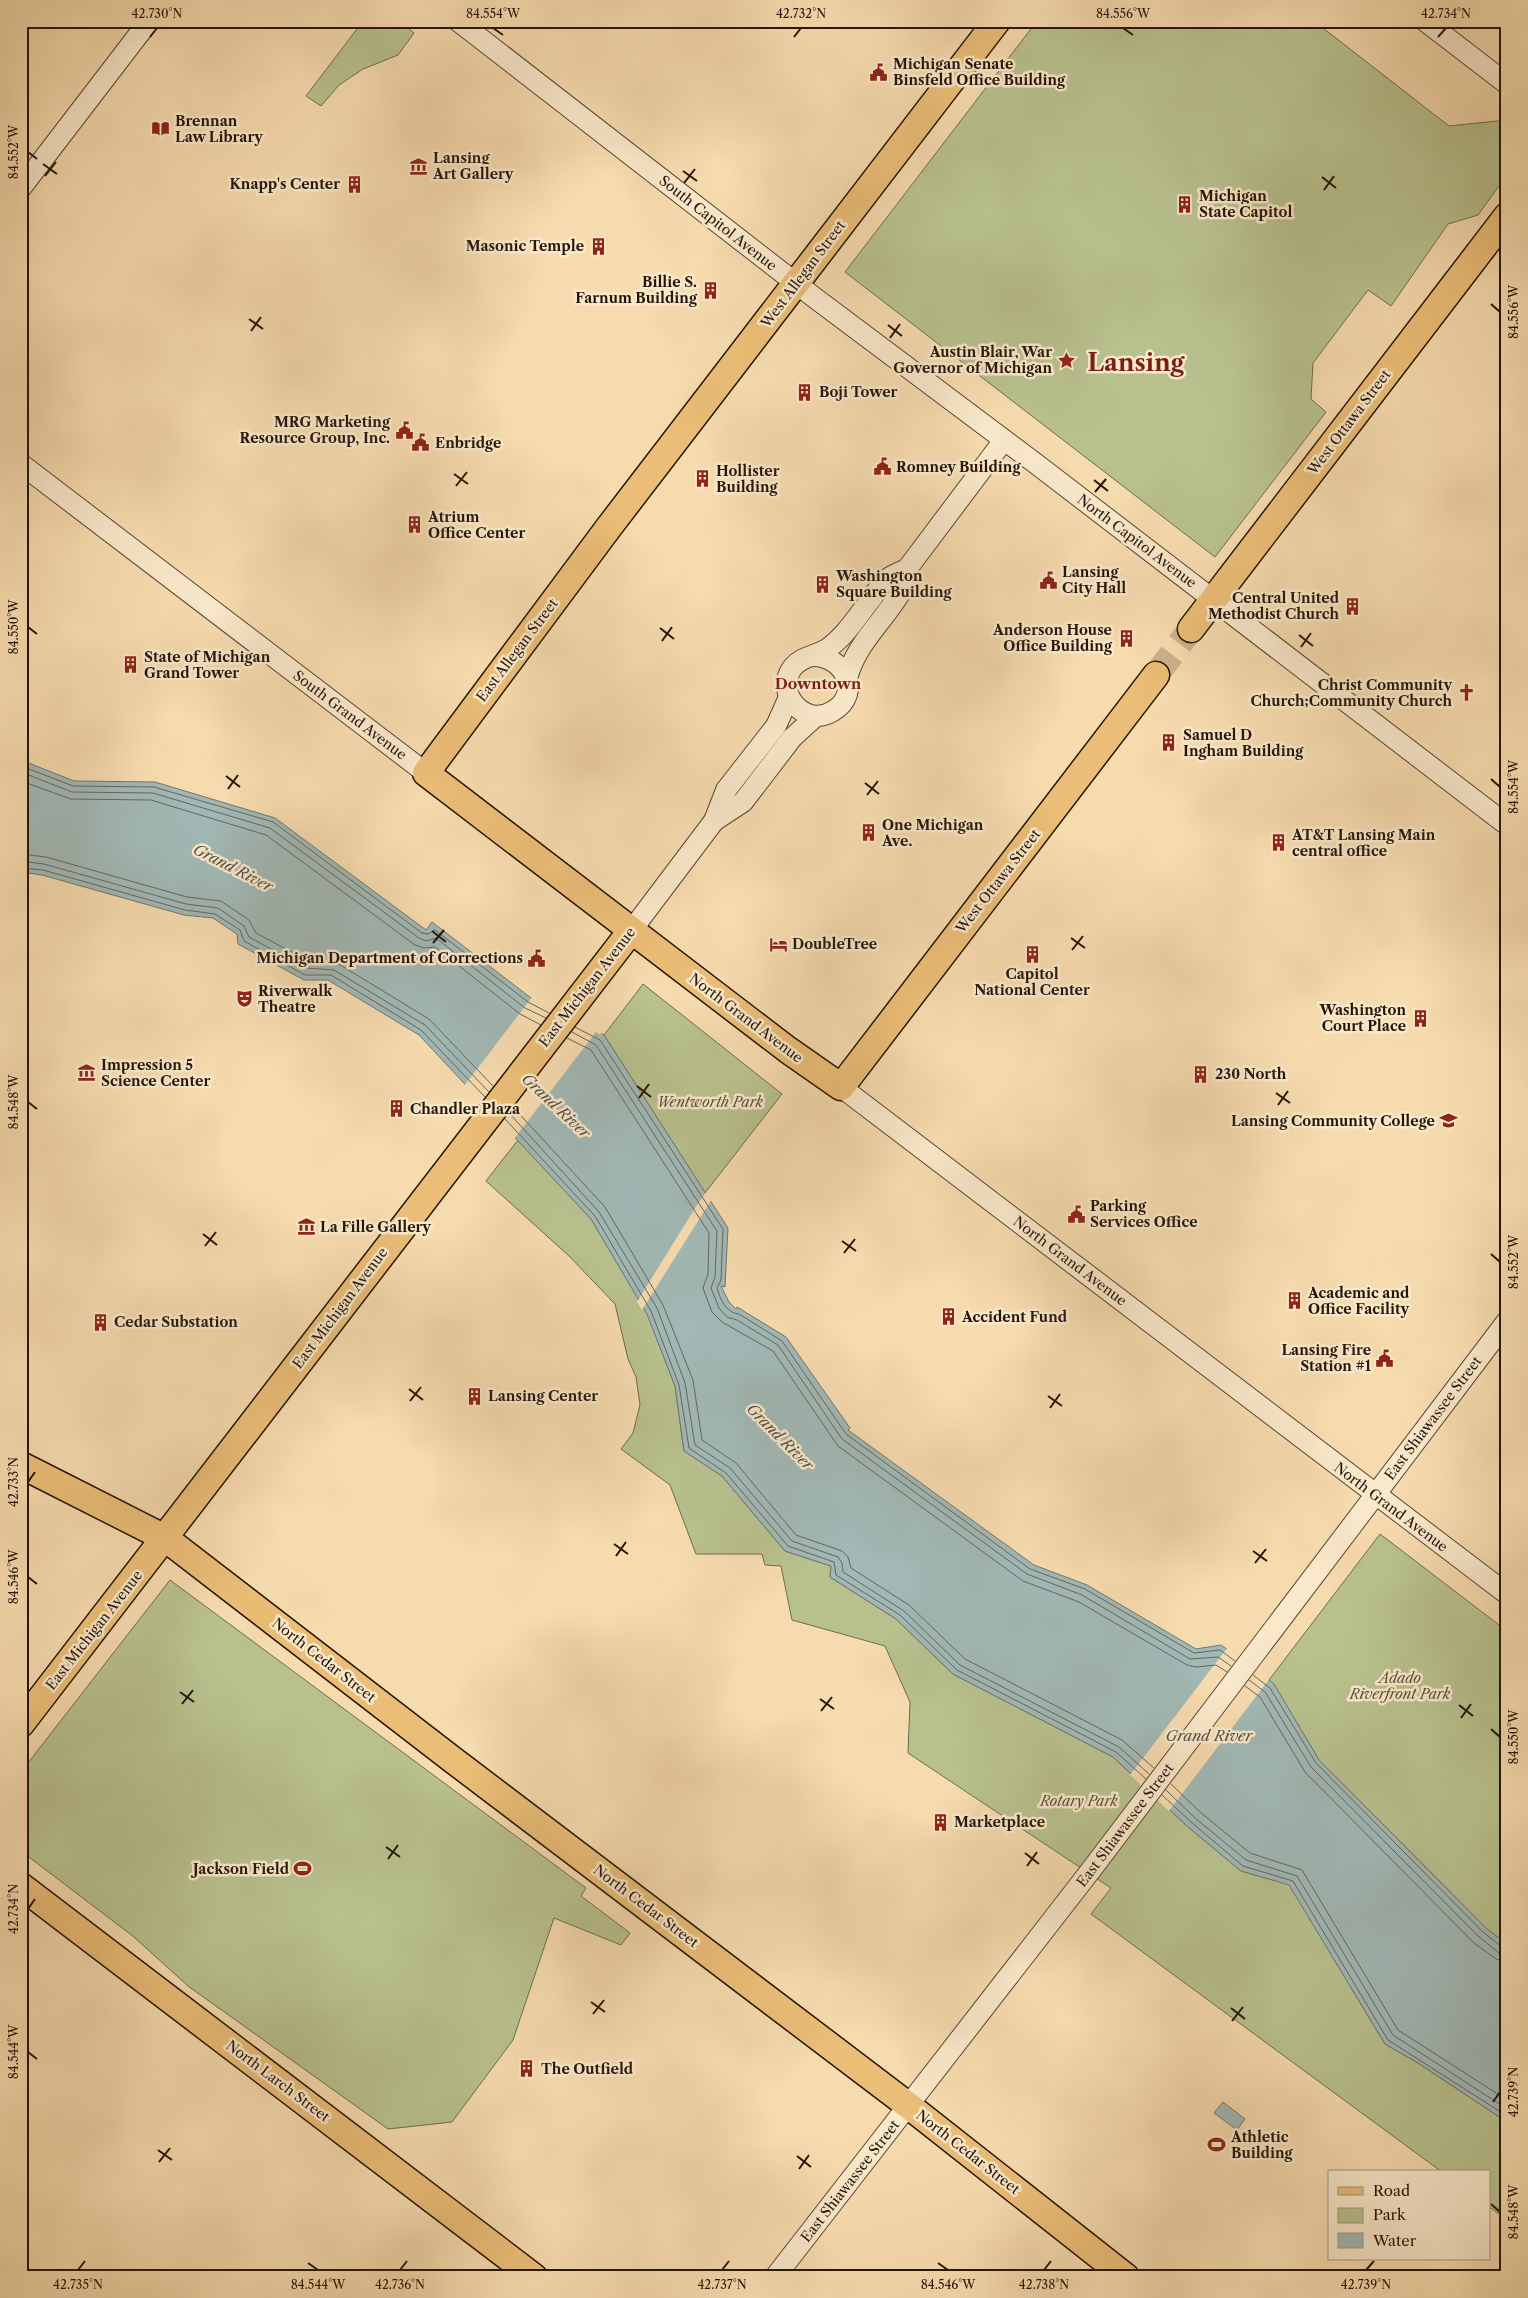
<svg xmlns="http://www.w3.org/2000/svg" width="1528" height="2298" font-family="'Libre Caslon Text',serif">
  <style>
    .green { fill: #b8c18e; stroke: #6e6b4c }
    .water { fill: #a1b8b5; stroke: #6f7770 }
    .pier { fill: #f6dbae }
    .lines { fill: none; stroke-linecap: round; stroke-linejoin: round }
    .shore { stroke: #63665f; stroke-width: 1 }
    .major-tunnel { stroke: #ccb38d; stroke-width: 26; stroke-dasharray: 26 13; stroke-linecap: butt }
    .minor-casing { stroke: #594632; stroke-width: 22 }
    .major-casing { stroke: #251509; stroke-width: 29 }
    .minor { stroke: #f9e8ca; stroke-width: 20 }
    .major { stroke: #ebbe77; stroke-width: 26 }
    .ticks { fill: none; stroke: #251509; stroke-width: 2 }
    .labels { text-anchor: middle; stroke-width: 5; stroke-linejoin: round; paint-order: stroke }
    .poi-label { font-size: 14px; font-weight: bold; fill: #251509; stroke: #f9e8ca; text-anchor: start }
    .street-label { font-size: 14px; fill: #251509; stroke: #f9e8ca }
    .park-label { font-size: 14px; font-style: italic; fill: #585138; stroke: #f9e8ca }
    .neighbourhood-label { font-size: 15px; font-weight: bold; fill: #7a1f14; stroke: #f9e8ca }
    .water-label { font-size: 15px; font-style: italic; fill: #504e45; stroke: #f9e8ca }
    .town-label { font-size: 24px; font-weight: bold; fill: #7a1f14; stroke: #f9e8ca }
    .neatline { fill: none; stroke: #251509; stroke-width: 2 }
    .ticks-label { font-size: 12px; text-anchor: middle; fill: #251509 }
  </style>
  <rect width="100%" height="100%" fill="#f6dbae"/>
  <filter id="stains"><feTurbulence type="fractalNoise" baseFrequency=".004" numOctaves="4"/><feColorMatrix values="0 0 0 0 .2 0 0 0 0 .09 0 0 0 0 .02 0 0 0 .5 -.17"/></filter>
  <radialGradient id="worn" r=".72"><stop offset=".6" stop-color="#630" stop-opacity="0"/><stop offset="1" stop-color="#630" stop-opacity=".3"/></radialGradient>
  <g class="green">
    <path d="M363,21H399L414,33L398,55L363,69L339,85L321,106L306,96Z"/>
    <path d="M1037,21H1314L1449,126L1507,120V175L1478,215L1448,224L1391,306L1368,290L1313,363L1311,399L1326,412L1215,557L845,272Z"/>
    <path d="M643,984L782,1094L705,1193L604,1035Z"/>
    <path d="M518,1140L591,1219L647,1313L675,1386L684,1451L722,1476L785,1551L831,1566L830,1577L896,1619L953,1674L1113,1757L1187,1826L1241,1871L1289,1884L1385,2044L1418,2063L1507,2122V2219L1489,2207V2172H1442L1091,1914L1111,1888L908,1753L910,1702L885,1646L792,1620L781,1566L765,1565L762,1554H696L670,1485L621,1449L633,1433L640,1405L636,1377L628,1359L615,1304L569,1256L486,1181Z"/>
    <path d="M1380,1534L1507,1631V1944L1487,1929L1319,1760L1274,1685L1269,1680Z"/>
    <path d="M170,1580L586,1888L581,1896L630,1933L621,1945L554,1918L513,2040L452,2122L388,2129L188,1986L134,1937L21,1851V1772Z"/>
  </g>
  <g class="water">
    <path d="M21,760L74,781L155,782L275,818L426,930L432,922L531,998L604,1035L728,1228L725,1287L721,1286L729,1302L736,1309L737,1307L786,1337L850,1428L848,1430L1034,1565L1087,1585L1196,1649L1221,1645L1269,1680L1274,1684L1319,1760L1487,1929L1507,1944V2122L1418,2063L1385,2044L1289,1885L1241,1871L1187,1826L1113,1757L953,1674L896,1619L830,1577L831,1566L785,1551L722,1476L684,1451L675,1386L647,1314L591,1219L419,1035L328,980H304L238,944L237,934L213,918L184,915L42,875L21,872Z"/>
    <path d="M1223,2102L1245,2119L1237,2130L1214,2113Z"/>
  </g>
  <g class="pier">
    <path d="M533,996L602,1032L600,1035L596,1032L514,1139L464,1086Z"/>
    <path d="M707,1191L712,1199L642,1310L637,1302L695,1208Z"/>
    <path d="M1228,1647L1270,1678L1169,1811L1130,1775Z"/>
  </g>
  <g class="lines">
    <g class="shore">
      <path d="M21,766L73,786L154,787L273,822L422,933L428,934L435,930L528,1002L549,1013"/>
      <path d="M21,772L72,792L153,793L270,828L419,938L426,941L436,938L525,1008L546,1018"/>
      <path d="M21,781L71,799L151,800L266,835L415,945L424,948L435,947L520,1014L541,1025"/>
      <path d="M21,854L46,857L187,897L221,901L249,920L256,933L308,961L337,963L429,1019L493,1086"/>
      <path d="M21,861L44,864L186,904L218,908L244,926L249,937L306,968L334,970L425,1025L489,1092"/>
      <path d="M21,868L43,870L185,910L215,914L240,930L244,941L305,975H331L421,1030L485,1097"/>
      <path d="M575,1027L600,1040L723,1229L721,1280L717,1288C720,1299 726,1313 739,1314L782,1341L846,1434L1030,1569L1085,1589L1194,1653L1220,1650L1235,1661"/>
      <path d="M572,1032L596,1045L717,1231L715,1277L711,1288L719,1308L727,1317L737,1320L778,1345L842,1439L1027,1574L1082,1595L1190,1659L1218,1657L1231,1666"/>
      <path d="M567,1038L591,1050L709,1233L708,1274L703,1288L712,1312L722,1322L773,1351L838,1446L1023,1581L1079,1602L1187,1665L1196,1667L1216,1665L1227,1672"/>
      <path d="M513,1107L605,1207L663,1305L693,1380L702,1440L736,1463L796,1535L842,1551L848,1557L851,1568L909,1605L965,1659L1122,1740L1154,1768"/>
      <path d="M509,1113L599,1212L657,1308L685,1383L695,1445L730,1468L792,1541L838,1557L842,1563L843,1572L904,1611L960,1665L1119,1747L1149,1774"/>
      <path d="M505,1119L595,1216L651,1311L679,1385L689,1448L726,1473L788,1546L834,1562L836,1575L900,1615L957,1670L1116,1752L1146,1779"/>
      <path d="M1253,1675L1270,1688L1316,1763L1483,1932L1502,1947L1507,1948"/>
      <path d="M1249,1680L1265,1692L1311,1767L1478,1936L1499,1953L1507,1954"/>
      <path d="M1245,1686L1260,1697L1305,1772L1474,1943L1496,1959L1507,1962"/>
      <path d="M1171,1784L1200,1812L1250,1853L1302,1870L1398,2030L1507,2100"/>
      <path d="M1166,1790L1195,1818L1246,1860L1297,1876L1393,2035L1507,2109"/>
      <path d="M1162,1795L1191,1822L1243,1866L1293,1881L1388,2040L1507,2116"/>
    </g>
    <path class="major-tunnel" d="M1156,675L1191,629"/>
    <defs>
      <g id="minor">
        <path d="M458,21L815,298L1035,463L1507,825"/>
        <path d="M1425,21L1507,84"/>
        <path d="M21,188L149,21"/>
        <path d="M21,464L426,773"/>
        <path d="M812,656C844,655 863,693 833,711C805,729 773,692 793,667C802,656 816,656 827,649C846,636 858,615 872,598C876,592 881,584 886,580C892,575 900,572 907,569"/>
        <path d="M847,679C855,645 881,624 899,595C903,587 904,577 907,569L1004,440"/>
        <path d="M714,821L743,802L792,738L816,716"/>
        <path d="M631,931L714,821L726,790L776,726L789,697"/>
        <path d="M841,1087L1507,1594"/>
        <path d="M775,2277L1091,1870L1507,1321"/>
      </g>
      <g id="major">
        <path d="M997,21L609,527L426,773L788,1050L841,1087L1156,675"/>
        <path d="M1191,629L1507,216"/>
        <path d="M21,1465L165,1538L453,1760L909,2106L1126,2277"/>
        <path d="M21,1724L631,931"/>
        <path d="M21,1886L534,2277"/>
      </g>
    </defs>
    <use href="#minor" class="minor-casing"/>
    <use href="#major" class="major-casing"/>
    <use href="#minor" class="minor"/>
    <use href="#major" class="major"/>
  </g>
  <path class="ticks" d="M493,28L503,35M1123,28L1133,35M150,37L157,28M794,37L801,28M1438,37L1446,28M28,152L37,159M43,164L57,174M683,171L697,181M45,176L56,162M1322,177L1336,188M684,183L695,169M1324,190L1334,176M1491,304L1500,312M249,319L263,329M888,325L902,336M251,331L261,317M890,338L900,324M454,474L468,484M1094,480L1108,491M456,486L467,472M1095,492L1106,479M28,627L37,634M660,628L674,639M1299,635L1313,646M662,641L672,627M1301,647L1311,633M226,776L240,787M1491,779L1500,787M865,783L879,794M228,789L238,775M867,795L878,781M432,931L446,942M1071,938L1085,948M433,943L444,930M1072,950L1083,936M637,1086L651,1097M1276,1093L1290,1103M639,1098L649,1084M28,1102L37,1109M1278,1105L1288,1091M203,1234L217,1245M842,1241L856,1251M205,1246L216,1232M844,1253L855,1239M1491,1254L1500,1262M409,1389L423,1400M1048,1396L1062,1406M410,1401L421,1387M1050,1408L1060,1394M28,1482L35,1472M614,1544L628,1554M1253,1551L1267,1561M616,1556L626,1542M1255,1563L1266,1549M28,1577L37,1584M180,1692L194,1702M820,1699L834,1709M182,1704L193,1690M1459,1705L1473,1716M821,1711L832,1697M1461,1718L1471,1704M1491,1729L1500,1737M386,1847L400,1857M1025,1853L1039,1864M388,1859L398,1845M1027,1866L1037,1852M28,1909L35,1899M591,2002L605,2012M1231,2008L1245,2019M593,2014L604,2000M1232,2021L1243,2007M28,2052L37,2059M1493,2102L1500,2092M158,2150L172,2160M797,2156L811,2167M159,2162L170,2148M799,2169L809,2155M1491,2204L1500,2212M308,2263L318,2270M938,2263L948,2270M78,2270L85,2261M400,2270L407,2261M722,2270L729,2261M1044,2270L1051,2261M1366,2270L1374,2261"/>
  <defs>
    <symbol id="civic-bare" viewBox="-9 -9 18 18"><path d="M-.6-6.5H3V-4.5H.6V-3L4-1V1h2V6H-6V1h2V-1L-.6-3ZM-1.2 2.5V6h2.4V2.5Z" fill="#8f2418" stroke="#f9e8ca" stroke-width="2.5" paint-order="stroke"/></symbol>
    <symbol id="library-bare" viewBox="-9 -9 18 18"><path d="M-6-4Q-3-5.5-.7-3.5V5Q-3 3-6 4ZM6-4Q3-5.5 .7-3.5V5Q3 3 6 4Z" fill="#8f2418" stroke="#f9e8ca" stroke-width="2.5" paint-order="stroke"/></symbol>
    <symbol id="museum-bare" viewBox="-9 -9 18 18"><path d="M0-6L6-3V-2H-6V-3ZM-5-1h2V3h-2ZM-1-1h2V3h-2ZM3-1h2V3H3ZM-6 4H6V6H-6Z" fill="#8f2418" stroke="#f9e8ca" stroke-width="2.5" paint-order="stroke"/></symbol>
    <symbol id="building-bare" viewBox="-9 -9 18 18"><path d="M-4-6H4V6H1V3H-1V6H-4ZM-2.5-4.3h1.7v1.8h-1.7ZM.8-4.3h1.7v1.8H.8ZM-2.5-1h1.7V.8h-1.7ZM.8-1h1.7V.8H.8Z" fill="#8f2418" stroke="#f9e8ca" stroke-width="2.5" paint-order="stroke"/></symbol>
    <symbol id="sight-bare" viewBox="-9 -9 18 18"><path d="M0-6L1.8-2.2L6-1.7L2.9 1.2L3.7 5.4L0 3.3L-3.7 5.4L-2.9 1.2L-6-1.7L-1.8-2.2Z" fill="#8f2418" stroke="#f9e8ca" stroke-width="2.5" paint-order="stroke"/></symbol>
    <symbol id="church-bare" viewBox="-9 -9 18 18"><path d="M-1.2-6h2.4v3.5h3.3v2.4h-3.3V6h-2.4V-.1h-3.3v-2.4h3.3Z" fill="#8f2418" stroke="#f9e8ca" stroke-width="2.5" paint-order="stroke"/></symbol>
    <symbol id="hotel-bare" viewBox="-9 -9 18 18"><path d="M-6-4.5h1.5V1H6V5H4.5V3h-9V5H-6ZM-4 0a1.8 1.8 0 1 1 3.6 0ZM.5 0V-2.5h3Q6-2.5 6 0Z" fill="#8f2418" stroke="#f9e8ca" stroke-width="2.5" paint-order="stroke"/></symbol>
    <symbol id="theatre-bare" viewBox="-9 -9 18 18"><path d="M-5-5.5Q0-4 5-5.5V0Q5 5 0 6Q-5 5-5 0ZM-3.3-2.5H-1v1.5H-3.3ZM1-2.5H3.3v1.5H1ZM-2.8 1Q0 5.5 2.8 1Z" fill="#8f2418" stroke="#f9e8ca" stroke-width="2.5" paint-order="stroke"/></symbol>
    <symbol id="university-bare" viewBox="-9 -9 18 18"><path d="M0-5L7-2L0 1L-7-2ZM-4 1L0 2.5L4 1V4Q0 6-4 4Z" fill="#8f2418" stroke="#f9e8ca" stroke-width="2.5" paint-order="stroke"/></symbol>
    <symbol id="stadium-bare" viewBox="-9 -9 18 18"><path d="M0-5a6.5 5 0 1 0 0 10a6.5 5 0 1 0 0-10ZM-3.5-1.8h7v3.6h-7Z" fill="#8f2418" stroke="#f9e8ca" stroke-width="2.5" paint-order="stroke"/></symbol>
  </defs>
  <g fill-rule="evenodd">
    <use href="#civic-bare" x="866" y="60" width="25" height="25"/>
    <use href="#library-bare" x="148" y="116" width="25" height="25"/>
    <use href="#museum-bare" x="406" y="154" width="25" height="25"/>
    <use href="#building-bare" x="342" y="172" width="25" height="25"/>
    <use href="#building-bare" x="1172" y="192" width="25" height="25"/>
    <use href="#building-bare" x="586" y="234" width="25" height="25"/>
    <use href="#building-bare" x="698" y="278" width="25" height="25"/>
    <use href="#sight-bare" x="1054" y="348" width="25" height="25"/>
    <use href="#building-bare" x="792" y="380" width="25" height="25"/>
    <use href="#civic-bare" x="392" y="418" width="25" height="25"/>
    <use href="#civic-bare" x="408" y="430" width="25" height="25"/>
    <use href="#civic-bare" x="870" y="454" width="25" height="25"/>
    <use href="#building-bare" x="690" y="466" width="25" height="25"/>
    <use href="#building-bare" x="402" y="512" width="25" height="25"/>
    <use href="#civic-bare" x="1036" y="568" width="25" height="25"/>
    <use href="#building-bare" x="810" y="572" width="25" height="25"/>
    <use href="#building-bare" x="1340" y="594" width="25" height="25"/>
    <use href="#building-bare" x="1114" y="626" width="25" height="25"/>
    <use href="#building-bare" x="118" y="652" width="25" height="25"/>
    <use href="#church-bare" x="1454" y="680" width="25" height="25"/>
    <use href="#building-bare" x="1156" y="730" width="25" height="25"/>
    <use href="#building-bare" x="856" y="820" width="25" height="25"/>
    <use href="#building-bare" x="1266" y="830" width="25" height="25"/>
    <use href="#hotel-bare" x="766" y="932" width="25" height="25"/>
    <use href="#building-bare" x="1020" y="942" width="25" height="25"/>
    <use href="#civic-bare" x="524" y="946" width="25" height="25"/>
    <use href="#theatre-bare" x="232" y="986" width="25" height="25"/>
    <use href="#building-bare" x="1408" y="1006" width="25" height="25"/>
    <use href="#museum-bare" x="74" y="1060" width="25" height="25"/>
    <use href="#building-bare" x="1188" y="1062" width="25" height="25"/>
    <use href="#building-bare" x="384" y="1096" width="25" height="25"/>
    <use href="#university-bare" x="1436" y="1108" width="25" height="25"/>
    <use href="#civic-bare" x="1064" y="1202" width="25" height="25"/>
    <use href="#museum-bare" x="294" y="1214" width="25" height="25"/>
    <use href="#building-bare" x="1282" y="1288" width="25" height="25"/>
    <use href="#building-bare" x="936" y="1304" width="25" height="25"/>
    <use href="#building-bare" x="88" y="1310" width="25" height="25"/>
    <use href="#civic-bare" x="1372" y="1346" width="25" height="25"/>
    <use href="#building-bare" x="462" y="1384" width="25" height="25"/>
    <use href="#building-bare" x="928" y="1810" width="25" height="25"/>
    <use href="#stadium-bare" x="290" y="1856" width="25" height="25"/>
    <use href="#building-bare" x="514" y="2056" width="25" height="25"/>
    <use href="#stadium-bare" x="1204" y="2132" width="25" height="25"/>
  </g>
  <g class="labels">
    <g class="poi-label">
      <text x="893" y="69">Michigan Senate<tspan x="893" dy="16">Binsfeld Office Building</tspan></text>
      <text x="175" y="126">Brennan<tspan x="175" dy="16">Law Library</tspan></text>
      <text x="433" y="163">Lansing<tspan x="433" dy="16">Art Gallery</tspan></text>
      <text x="340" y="189" text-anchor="end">Knapp's Center</text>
      <text x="1199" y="201">Michigan<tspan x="1199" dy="16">State Capitol</tspan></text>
      <text x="584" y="251" text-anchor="end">Masonic Temple</text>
      <text x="697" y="287" text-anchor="end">Billie S.<tspan x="697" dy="16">Farnum Building</tspan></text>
      <text x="1052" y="357" text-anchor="end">Austin Blair, War<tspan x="1052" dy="16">Governor of Michigan</tspan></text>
      <text x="819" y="397">Boji Tower</text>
      <text x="390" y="427" text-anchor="end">MRG Marketing<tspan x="390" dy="16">Resource Group, Inc.</tspan></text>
      <text x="435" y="448">Enbridge</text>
      <text x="896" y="472">Romney Building</text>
      <text x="716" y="476">Hollister<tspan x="716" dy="16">Building</tspan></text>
      <text x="428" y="522">Atrium<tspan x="428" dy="16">Office Center</tspan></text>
      <text x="1062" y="577">Lansing<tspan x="1062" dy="16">City Hall</tspan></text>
      <text x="836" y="581">Washington<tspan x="836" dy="16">Square Building</tspan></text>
      <text x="1339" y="603" text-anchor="end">Central United<tspan x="1339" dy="16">Methodist Church</tspan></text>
      <text x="1112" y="635" text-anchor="end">Anderson House<tspan x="1112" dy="16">Office Building</tspan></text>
      <text x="144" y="662">State of Michigan<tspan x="144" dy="16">Grand Tower</tspan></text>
      <text x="1452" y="690" text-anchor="end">Christ Community<tspan x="1452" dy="16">Church;Community Church</tspan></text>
      <text x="1183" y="740">Samuel D<tspan x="1183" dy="16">Ingham Building</tspan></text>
      <text x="882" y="830">One Michigan<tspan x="882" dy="16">Ave.</tspan></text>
      <text x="1292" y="840">AT&amp;T Lansing Main<tspan x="1292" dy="16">central office</tspan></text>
      <text x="792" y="949">DoubleTree</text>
      <text x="523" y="963" text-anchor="end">Michigan Department of Corrections</text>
      <text x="1032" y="979" text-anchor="middle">Capitol<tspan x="1032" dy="16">National Center</tspan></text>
      <text x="258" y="996">Riverwalk<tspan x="258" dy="16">Theatre</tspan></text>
      <text x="1406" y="1015" text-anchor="end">Washington<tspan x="1406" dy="16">Court Place</tspan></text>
      <text x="101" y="1070">Impression 5<tspan x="101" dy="16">Science Center</tspan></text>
      <text x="1215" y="1079">230 North</text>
      <text x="410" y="1114">Chandler Plaza</text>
      <text x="1435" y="1126" text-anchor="end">Lansing Community College</text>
      <text x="1090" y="1211">Parking<tspan x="1090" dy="16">Services Office</tspan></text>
      <text x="320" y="1232">La Fille Gallery</text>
      <text x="1308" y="1298">Academic and<tspan x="1308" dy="16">Office Facility</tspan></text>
      <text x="962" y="1322">Accident Fund</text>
      <text x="114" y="1327">Cedar Substation</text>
      <text x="1371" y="1355" text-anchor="end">Lansing Fire<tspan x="1371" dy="16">Station #1</tspan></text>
      <text x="488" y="1401">Lansing Center</text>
      <text x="954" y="1827">Marketplace</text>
      <text x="289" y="1874" text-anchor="end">Jackson Field</text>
      <text x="541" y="2074">The Outfield</text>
      <text x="1231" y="2142">Athletic<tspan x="1231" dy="16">Building</tspan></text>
    </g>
    <g class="street-label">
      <text transform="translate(718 223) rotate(38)" y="5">South Capitol Avenue</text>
      <text transform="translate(803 274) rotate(-53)" y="5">West Allegan Street</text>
      <text transform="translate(1349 422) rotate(-53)" y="5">West Ottawa Street</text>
      <text transform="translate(1137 541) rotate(37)" y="5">North Capitol Avenue</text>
      <text transform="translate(517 650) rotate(-53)" y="5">East Allegan Street</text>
      <text transform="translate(350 715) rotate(37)" y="5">South Grand Avenue</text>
      <text transform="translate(998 881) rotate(-52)" y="5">West Ottawa Street</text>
      <text transform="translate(587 987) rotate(-52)" y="5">East Michigan Avenue</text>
      <text transform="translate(746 1018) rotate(37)" y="5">North Grand Avenue</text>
      <text transform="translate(1070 1261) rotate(37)" y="5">North Grand Avenue</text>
      <text transform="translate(340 1308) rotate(-53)" y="5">East Michigan Avenue</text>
      <text transform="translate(1433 1418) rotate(-53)" y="5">East Shiawassee Street</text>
      <text transform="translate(1391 1507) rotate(37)" y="5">North Grand Avenue</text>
      <text transform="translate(94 1630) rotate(-52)" y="5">East Michigan Avenue</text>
      <text transform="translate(324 1660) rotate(38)" y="5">North Cedar Street</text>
      <text transform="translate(1125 1825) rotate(-53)" y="5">East Shiawassee Street</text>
      <text transform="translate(646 1906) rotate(37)" y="5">North Cedar Street</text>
      <text transform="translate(278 2081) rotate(37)" y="5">North Larch Street</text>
      <text transform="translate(968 2152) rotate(38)" y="5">North Cedar Street</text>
      <text transform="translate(850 2181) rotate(-52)" y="5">East Shiawassee Street</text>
    </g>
    <g class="park-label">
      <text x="710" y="1107">Wentworth Park</text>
      <text x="1400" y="1683">Adado<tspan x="1400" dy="16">Riverfront Park</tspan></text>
      <text x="1079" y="1806">Rotary Park</text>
    </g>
    <g class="neighbourhood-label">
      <text x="818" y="689">Downtown</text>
    </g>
    <g class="water-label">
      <text transform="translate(233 868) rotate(27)" y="5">Grand River</text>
      <text transform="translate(556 1106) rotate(43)" y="5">Grand River</text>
      <text transform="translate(780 1437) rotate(45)" y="5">Grand River</text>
      <text x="1209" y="1741">Grand River</text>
    </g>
    <g class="town-label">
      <text x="1136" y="371">Lansing</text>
    </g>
  </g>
  <rect width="1528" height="2298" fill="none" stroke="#f6dbae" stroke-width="55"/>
  <rect x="1328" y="2170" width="162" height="90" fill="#f9e8ca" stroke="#a4947d"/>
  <rect x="1338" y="2187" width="25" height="8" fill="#ebbe77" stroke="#a4947d"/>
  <text x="1373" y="2196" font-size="15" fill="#251509">Road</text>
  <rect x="1338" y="2208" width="25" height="15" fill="#b8c18e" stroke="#a4947d"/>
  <text x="1373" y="2220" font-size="15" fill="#251509">Park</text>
  <rect x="1338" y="2233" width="25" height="15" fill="#a1b8b5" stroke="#a4947d"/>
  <text x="1373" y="2246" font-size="15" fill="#251509">Water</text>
  <rect x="28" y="28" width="1472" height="2242" class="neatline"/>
  <g class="ticks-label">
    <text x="157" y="18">42.730°N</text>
    <text x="493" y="18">84.554°W</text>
    <text x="801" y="18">42.732°N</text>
    <text x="1123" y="18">84.556°W</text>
    <text x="1446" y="18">42.734°N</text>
    <text transform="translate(14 152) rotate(-90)" y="4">84.552°W</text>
    <text transform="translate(1514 312) rotate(-90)" y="4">84.556°W</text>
    <text transform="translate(14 627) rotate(-90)" y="4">84.550°W</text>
    <text transform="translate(1514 787) rotate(-90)" y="4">84.554°W</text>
    <text transform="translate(14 1102) rotate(-90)" y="4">84.548°W</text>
    <text transform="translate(1514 1262) rotate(-90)" y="4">84.552°W</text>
    <text transform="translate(14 1482) rotate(-90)" y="4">42.733°N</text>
    <text transform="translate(14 1577) rotate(-90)" y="4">84.546°W</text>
    <text transform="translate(1514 1737) rotate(-90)" y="4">84.550°W</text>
    <text transform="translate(14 1909) rotate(-90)" y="4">42.734°N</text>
    <text transform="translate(14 2052) rotate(-90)" y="4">84.544°W</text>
    <text transform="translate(1514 2092) rotate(-90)" y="4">42.739°N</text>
    <text transform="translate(1514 2212) rotate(-90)" y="4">84.548°W</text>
    <text x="78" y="2289">42.735°N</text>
    <text x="318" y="2289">84.544°W</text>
    <text x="400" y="2289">42.736°N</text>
    <text x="722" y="2289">42.737°N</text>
    <text x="948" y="2289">84.546°W</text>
    <text x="1044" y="2289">42.738°N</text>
    <text x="1366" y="2289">42.739°N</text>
  </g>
  <rect width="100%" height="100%" filter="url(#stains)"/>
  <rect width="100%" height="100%" fill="url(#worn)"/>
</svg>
